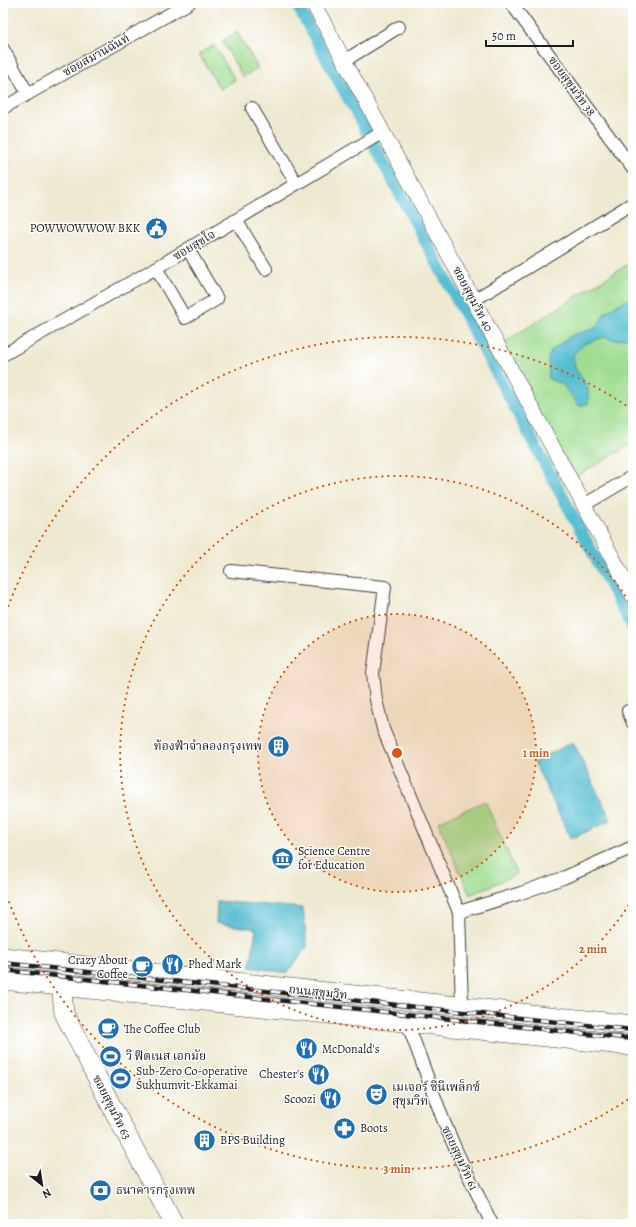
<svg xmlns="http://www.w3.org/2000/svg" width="636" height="1227" font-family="Alegreya,'Noto Serif Thai',serif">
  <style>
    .green { fill: #a0dd92; stroke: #5e7c57 }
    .water { fill: #55bdd2; stroke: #386c77 }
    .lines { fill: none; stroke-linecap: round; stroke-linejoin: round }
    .canal { stroke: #55bdd2; stroke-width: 12 }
    .minor-casing { stroke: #3c3b37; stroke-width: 14 }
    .tertiary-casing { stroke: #3c3b37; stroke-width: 16 }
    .primary-casing { stroke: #3c3b37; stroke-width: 20 }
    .minor { stroke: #fff; stroke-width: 12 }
    .tertiary { stroke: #fff; stroke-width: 15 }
    .primary { stroke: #fff; stroke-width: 19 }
    .rail-casing { stroke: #1c1c1c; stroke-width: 4.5 }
    .rail { stroke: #fff; stroke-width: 3; stroke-dasharray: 9; stroke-linecap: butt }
    .ring { fill: none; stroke: #de560d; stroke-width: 2; stroke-dasharray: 2 4 }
    .labels { text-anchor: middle; stroke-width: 3; stroke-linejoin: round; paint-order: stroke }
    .street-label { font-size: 12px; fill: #1c1c1c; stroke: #fff }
    .poi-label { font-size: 12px; fill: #1c1c1c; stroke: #fff; text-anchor: start }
    .centre { fill: #de560d; stroke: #fff; stroke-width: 2 }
    .ring-label { font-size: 12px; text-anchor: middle; font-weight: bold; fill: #de560d; stroke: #fff; stroke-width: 3; stroke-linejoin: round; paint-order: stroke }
  </style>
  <rect width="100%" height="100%" fill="#fff"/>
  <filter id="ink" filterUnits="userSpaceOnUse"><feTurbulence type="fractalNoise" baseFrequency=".025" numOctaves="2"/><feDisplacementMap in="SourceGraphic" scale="8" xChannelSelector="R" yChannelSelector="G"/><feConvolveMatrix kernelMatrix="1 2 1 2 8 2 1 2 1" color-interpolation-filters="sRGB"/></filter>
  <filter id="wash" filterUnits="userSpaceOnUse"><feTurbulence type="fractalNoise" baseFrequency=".012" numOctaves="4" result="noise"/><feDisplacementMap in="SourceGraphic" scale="16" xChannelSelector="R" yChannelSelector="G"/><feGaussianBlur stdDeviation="0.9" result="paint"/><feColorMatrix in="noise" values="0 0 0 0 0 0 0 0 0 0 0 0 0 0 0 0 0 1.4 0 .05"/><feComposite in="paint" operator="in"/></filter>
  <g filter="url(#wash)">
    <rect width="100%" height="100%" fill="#eee9d0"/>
    <g class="green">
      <path d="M237,32L258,68L243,77L222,41Z"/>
      <path d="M214,45L235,80L220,89L199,54Z"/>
      <path d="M633,261V443L574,478L501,344Z"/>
      <path d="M485,801L517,874L470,895L438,822Z"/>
    </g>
    <g class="water">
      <path d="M633,297V332L625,338L616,340L604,337L584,344L573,355L575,368L588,388V404L579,406L562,384L549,379L548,359L552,350L572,335L596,328L605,313L613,307Z"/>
      <path d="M573,742L611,820L571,839L534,762Z"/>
      <path d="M217,901L303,908L307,947L287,973L250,967L256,929L216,923Z"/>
    </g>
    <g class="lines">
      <path class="canal" d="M296,3L363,125L633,628"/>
    </g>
  </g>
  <g filter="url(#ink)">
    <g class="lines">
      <defs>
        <g id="minor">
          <path d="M511,3L633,169"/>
          <path d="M3,49L28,94"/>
          <path d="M344,61L399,27"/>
          <path d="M3,108L189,3"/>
          <path d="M252,108L296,183"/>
          <path d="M236,220L266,269"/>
          <path d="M156,268L185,318L217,299L188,249"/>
          <path d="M474,300L633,203"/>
          <path d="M3,355L156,268L383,132"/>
          <path d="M584,505L633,476"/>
          <path d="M231,571L385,587L373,673L376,700L383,729L459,912L462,1007"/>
          <path d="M628,711L633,723"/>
          <path d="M459,912L521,893L563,878L633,847"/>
          <path d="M407,1022L444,1122L456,1150L492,1224"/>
        </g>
        <path id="tertiary" d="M313,3L633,596"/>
        <g id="primary">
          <path d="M3,957L633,1025"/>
          <path d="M65,975C61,988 62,1000 64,1013L114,1111L174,1224"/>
          <path d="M3,980L633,1046"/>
        </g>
      </defs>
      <use href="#minor" class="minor-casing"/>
      <use href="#tertiary" class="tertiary-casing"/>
      <use href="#primary" class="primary-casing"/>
      <use href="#minor" class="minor"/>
      <use href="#tertiary" class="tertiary"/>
      <use href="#primary" class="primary"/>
      <defs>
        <g id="rail">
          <path d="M3,963L633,1030"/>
          <path d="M3,970L633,1039"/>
        </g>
      </defs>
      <use href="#rail" class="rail-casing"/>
      <use href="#rail" class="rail"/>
    </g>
  </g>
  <circle cx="397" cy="753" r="139" fill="#de560d" fill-opacity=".12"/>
  <g class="ring">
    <circle cx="397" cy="753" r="139"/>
    <path d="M632 900A277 277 0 1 1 632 606"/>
    <path d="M633 1096A416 416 0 0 1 4 888M4 618A416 416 0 0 1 633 410"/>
  </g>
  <defs>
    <symbol id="civic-disc" viewBox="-11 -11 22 22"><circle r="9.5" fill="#1f6fb2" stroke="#fff"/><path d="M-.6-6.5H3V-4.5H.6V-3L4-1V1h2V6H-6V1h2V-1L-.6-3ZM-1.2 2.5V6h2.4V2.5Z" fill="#fff"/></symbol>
    <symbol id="building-disc" viewBox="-11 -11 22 22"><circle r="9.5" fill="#1f6fb2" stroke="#fff"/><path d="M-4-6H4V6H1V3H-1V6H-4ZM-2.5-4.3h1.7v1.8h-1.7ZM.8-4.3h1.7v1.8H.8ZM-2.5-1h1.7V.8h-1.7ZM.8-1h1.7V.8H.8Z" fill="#fff"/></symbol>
    <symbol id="museum-disc" viewBox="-11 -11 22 22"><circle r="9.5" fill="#1f6fb2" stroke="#fff"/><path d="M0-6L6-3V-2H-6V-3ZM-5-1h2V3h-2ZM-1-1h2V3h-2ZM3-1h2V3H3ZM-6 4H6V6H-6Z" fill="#fff"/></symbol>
    <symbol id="restaurant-disc" viewBox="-11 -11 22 22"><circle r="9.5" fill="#1f6fb2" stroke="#fff"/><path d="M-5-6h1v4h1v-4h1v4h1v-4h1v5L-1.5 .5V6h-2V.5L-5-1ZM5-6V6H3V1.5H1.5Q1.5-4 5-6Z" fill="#fff"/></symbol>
    <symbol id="cafe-disc" viewBox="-11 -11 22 22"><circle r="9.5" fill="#1f6fb2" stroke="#fff"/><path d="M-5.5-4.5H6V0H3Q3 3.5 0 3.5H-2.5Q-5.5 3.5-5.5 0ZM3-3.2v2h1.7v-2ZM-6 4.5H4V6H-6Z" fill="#fff"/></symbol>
    <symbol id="stadium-disc" viewBox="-11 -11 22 22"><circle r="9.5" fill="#1f6fb2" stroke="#fff"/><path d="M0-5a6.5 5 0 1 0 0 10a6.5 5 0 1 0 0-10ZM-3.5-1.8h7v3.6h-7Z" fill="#fff"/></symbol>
    <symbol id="theatre-disc" viewBox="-11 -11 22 22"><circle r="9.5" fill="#1f6fb2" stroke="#fff"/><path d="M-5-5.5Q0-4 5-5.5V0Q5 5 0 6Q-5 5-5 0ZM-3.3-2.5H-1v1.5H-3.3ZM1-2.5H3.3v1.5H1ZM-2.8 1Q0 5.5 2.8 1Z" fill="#fff"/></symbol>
    <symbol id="pharmacy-disc" viewBox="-11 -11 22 22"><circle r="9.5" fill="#1f6fb2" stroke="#fff"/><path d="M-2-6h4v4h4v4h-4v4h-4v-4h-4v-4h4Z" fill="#fff"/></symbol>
    <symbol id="bank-disc" viewBox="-11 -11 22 22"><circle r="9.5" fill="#1f6fb2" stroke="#fff"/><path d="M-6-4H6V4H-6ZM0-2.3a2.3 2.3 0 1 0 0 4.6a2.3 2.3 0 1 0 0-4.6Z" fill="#fff"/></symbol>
  </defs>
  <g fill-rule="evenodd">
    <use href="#civic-disc" x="144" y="216" width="25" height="25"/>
    <use href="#building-disc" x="266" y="734" width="25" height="25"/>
    <use href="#museum-disc" x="270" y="846" width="25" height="25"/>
    <use href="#restaurant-disc" x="160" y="952" width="25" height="25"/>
    <use href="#cafe-disc" x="130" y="954" width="25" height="25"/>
    <use href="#cafe-disc" x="96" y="1016" width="25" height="25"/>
    <use href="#restaurant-disc" x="294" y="1036" width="25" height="25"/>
    <use href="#stadium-disc" x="98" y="1044" width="25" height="25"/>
    <use href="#restaurant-disc" x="306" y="1062" width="25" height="25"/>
    <use href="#stadium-disc" x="108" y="1066" width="25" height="25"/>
    <use href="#theatre-disc" x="364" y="1082" width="25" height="25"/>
    <use href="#restaurant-disc" x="318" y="1086" width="25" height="25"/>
    <use href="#pharmacy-disc" x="332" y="1116" width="25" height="25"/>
    <use href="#building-disc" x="192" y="1128" width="25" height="25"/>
    <use href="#bank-disc" x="88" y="1178" width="25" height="25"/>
  </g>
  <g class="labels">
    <g class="street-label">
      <text transform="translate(96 55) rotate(-29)" y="4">ซอยสมานฉันท์</text>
      <text transform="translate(572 86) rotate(54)" y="4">ซอยสุขุมวิท 38</text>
      <text transform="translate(194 245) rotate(-31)" y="4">ซอยสุขใจ</text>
      <text transform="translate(473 299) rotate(62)" y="4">ซอยสุขุมวิท 40</text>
      <text transform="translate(318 992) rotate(6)" y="4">ถนนสุขุมวิท</text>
      <text transform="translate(112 1107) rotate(63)" y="4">ซอยสุขุมวิท 63</text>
      <text transform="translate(460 1158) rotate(65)" y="4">ซอยสุขุมวิท 61</text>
    </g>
    <g class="poi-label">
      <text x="140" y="232" text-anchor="end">POWWOWWOW BKK</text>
      <text x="262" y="750" text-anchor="end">ท้องฟ้าจำลองกรุงเทพ</text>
      <text x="298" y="855">Science Centre<tspan x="298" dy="14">for Education</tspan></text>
      <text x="128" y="964" text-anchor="end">Crazy About<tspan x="128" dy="14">Coffee</tspan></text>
      <text x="188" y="968">Phed Mark</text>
      <text x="124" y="1033">The Coffee Club</text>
      <text x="322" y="1053">McDonald's</text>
      <text x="126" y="1060">วี ฟิตเนส เอกมัย</text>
      <text x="136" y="1075">Sub-Zero Co-operative<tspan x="136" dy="14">Sukhumvit-Ekkamai</tspan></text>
      <text x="304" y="1078" text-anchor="end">Chester's</text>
      <text x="392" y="1091">เมเจอร์ ซีนีเพล็กซ์<tspan x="392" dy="14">สุขุมวิท</tspan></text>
      <text x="316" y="1103" text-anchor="end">Scoozi</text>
      <text x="360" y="1132">Boots</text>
      <text x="220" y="1144">BPS Building</text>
      <text x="116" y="1194">ธนาคารกรุงเทพ</text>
    </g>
  </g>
  <circle cx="397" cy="753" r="6" class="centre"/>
  <g class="ring-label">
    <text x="536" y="757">1 min</text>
    <text x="593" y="953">2 min</text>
    <text x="397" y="1173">3 min</text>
  </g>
  <rect width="636" height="1227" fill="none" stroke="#fff" stroke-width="16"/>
  <g transform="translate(42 1185) rotate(150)" stroke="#ffffff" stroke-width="3" paint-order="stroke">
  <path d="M0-3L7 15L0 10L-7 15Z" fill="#1c1c1c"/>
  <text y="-6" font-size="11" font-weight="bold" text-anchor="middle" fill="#1c1c1c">N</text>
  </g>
  <path d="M486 40v6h87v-6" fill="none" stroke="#1c1c1c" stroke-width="2"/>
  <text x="492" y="40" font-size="12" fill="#1c1c1c" stroke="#ffffff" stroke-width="3" paint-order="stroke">50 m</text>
</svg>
